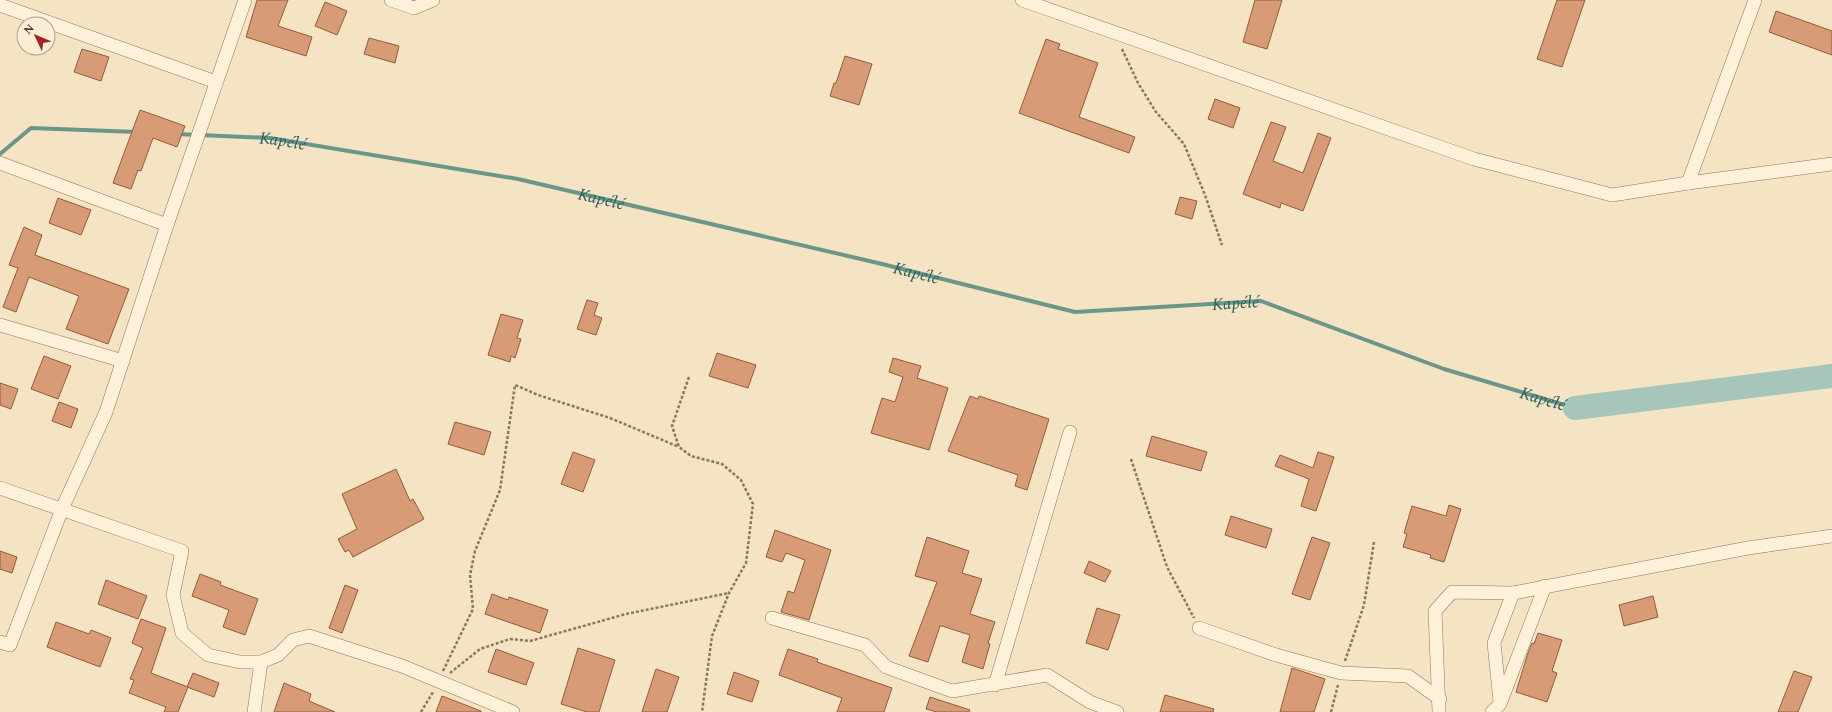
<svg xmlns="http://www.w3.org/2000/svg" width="1832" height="712" font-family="Spectral,serif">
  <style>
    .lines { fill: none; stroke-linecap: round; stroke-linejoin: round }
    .stream { stroke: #6c968a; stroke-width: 4 }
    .river { stroke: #a6c6bc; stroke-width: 24 }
    .building { fill: #d79b75; stroke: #945b3a }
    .minor-casing { stroke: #917557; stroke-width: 14 }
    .path { stroke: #917557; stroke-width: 2.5; stroke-dasharray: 3 2; stroke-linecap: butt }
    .minor { stroke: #fdf1d9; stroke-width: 13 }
    .labels { text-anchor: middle; stroke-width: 3; stroke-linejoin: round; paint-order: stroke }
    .water-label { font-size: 17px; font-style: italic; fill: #2b615c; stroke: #faeed5 }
  </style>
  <rect width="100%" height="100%" fill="#f4e4c4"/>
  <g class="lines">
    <g class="stream">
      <path id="s1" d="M177,134L270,138L518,179L878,263L1075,312L1261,301L1444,369L1575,408"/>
      <path d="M0,154L31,128L137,132"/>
    </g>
    <path class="river" d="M1575,408L1832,376"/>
  </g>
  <g class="building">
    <path d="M257,0H288L278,26L312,37L306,56L246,37Z"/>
    <path d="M1255,0H1282L1267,49L1243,42Z"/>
    <path d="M1557,0H1585L1562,67L1537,59Z"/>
    <path d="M325,2L347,11L337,35L315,26Z"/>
    <path d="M1776,11L1832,31V55L1769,32Z"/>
    <path d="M369,38L399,46L395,63L364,54Z"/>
    <path d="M1046,39L1060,44L1058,49L1098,63L1079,117L1135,137L1129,153L1019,113Z"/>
    <path d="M82,49L109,57L101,81L74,72Z"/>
    <path d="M845,56L872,64L859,105L830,96L834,83H836Z"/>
    <path d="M1215,99L1240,108L1233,128L1208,119Z"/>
    <path d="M140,110L185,126L177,147L153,138L141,171L138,170L131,189L113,183Z"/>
    <path d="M1271,122L1286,127L1273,161L1303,173L1318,133L1331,138L1303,211L1281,203L1280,208L1243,194Z"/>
    <path d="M1180,197L1197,201L1192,219L1175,214Z"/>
    <path d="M58,198L91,210L81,235L49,223Z"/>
    <path d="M24,227L42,235L35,255L129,289L108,344L66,329L79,296L29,277L16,312L3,307L18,268L9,265Z"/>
    <path d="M587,300L598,303L594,315L602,318L596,335L577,329Z"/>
    <path d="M501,314L523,320L517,338L521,339L515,358L511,356L510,362L488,355Z"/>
    <path d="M717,353L756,365L748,388L709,376Z"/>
    <path d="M44,356L71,366L58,399L31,389Z"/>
    <path d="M893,358L921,366L917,378L948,388L929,450L871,433L882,398L895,402L903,377L889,372Z"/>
    <path d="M0,383L18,389L11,409L0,405Z"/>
    <path d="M970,396L978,399L979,396L1049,419L1027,490L1015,486L1018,475L948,451Z"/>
    <path d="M59,402L78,409L71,428L52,421Z"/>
    <path d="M455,422L491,432L484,455L448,444Z"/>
    <path d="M1152,436L1207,452L1201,471L1146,456Z"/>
    <path d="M573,452L595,460L583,492L561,484Z"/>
    <path d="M1318,452L1334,457L1316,511L1301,506L1309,479L1275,466L1280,455L1313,468Z"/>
    <path d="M396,469L410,501L413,499L424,519L353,557L349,550L345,552L338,539L357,529L342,494Z"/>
    <path d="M1449,505L1461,509L1444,562L1430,558L1431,555L1403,547L1407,534L1404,533L1412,506L1446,516Z"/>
    <path d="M1231,516L1272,529L1266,548L1225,535Z"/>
    <path d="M775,530L831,550L809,620L781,612L788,591L794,593L805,560L786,553L782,562L766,557Z"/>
    <path d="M927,537L969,551L962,573L982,579L970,614L995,622L988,643L990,644L983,669L962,662L970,635L942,626H940L928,662L909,656L937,582L915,576Z"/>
    <path d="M1312,537L1330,543L1310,600L1292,594Z"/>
    <path d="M0,551L17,557L12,573L0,569Z"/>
    <path d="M1089,561L1111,571L1105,582L1084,573Z"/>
    <path d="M200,574L221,582L220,585L258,599L245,635L223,627L229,610L192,596Z"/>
    <path d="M106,580L147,596L138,619L98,604Z"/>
    <path d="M345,585L358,590L342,633L329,628Z"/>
    <path d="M492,594L508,600L509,597L548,610L540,633L485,614Z"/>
    <path d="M1653,596L1658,617L1624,626L1619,605Z"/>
    <path d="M1097,608L1120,615L1108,650L1086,643Z"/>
    <path d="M141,619L166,628L151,673L188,687L178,712H164L166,707L129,693L134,680L130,679L143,648L132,643Z"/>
    <path d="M56,622L89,634L91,630L111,638L100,667L47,647Z"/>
    <path d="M1538,633L1562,640L1552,671L1557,673L1547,702L1516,692L1528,653L1532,643L1534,644Z"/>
    <path d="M578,648L615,660L599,712H587L561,704Z"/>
    <path d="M496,649L534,663L526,685L488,672Z"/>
    <path d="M788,649L818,659L817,662L892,688L884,712H837L842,698L779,675Z"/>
    <path d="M1292,668L1325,679L1314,712H1280Z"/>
    <path d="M656,669L679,677L667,712H642Z"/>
    <path d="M1794,671L1812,677L1798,712H1778Z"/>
    <path d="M734,672L759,681L752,702L727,694Z"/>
    <path d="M193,673L219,683L214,697L187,687Z"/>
    <path d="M284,683L311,694L309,701L335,712H274Z"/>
    <path d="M1165,695L1214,709L1213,712H1160Z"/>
    <path d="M442,696L481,711V712H436Z"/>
    <path d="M930,697L970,710L969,712H937L926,709Z"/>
  </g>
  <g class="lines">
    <defs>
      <g id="minor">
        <path d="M391,0L414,8L433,0"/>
        <path d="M1022,0L1474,159L1612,195L1688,183L1832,164"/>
        <path d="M0,5L216,82"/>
        <path d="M0,163L167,225"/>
        <path d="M1688,183L1755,0"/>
        <path d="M0,325L123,361"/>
        <path d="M0,488L182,551L173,595L182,633L208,655L240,662H261L278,655L293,640L309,636L402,666L513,712"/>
        <path d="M772,618L865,645L886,667L952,691L1047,675L1090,702L1117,712"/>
        <path d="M1199,628L1276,655L1341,673L1408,676L1440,699"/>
        <path d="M0,642L10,645L62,509L106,412L167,225L245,0"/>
        <path d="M995,685L1070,432"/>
        <path d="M1500,701L1494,643L1513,593"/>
        <path d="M254,712L261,662"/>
        <path d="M1439,712L1435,611L1452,592L1513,593L1748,548L1832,536"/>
        <path d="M1492,712L1500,704L1545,586"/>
      </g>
    </defs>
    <use href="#minor" class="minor-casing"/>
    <g class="path">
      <path d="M1122,49L1138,83L1156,112L1184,144L1205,195L1222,245"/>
      <path d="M689,377L672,426L679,447L691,456L722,464L741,480L753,504L746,563L729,593L712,636L702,712"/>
      <path d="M1131,459L1167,567L1194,618"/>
      <path d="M1345,661L1364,605L1374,542"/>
      <path d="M443,671L473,609L470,575L475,551L500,490L515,385L538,395L610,418L679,447"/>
      <path d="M450,673L480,649L510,639L530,641L626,614L729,593"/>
      <path d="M421,712L433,692"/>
      <path d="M1331,712L1338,685"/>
    </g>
    <use href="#minor" class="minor"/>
  </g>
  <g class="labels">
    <g class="water-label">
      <text dy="6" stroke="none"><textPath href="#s1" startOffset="106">Kapélé</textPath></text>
      <text dy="6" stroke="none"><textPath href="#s1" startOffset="430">Kapélé</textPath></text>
      <text dy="6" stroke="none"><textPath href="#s1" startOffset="754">Kapélé</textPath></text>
      <text dy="6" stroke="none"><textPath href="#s1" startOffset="1078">Kapélé</textPath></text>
      <text dy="6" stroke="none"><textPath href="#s1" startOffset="1402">Kapélé</textPath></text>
    </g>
  </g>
  <g transform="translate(36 36) rotate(314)"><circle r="19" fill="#faeed5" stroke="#b0a18b"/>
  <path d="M0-3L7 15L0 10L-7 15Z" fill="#a91f24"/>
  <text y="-6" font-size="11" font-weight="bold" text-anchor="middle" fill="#402d1d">N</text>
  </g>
</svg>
